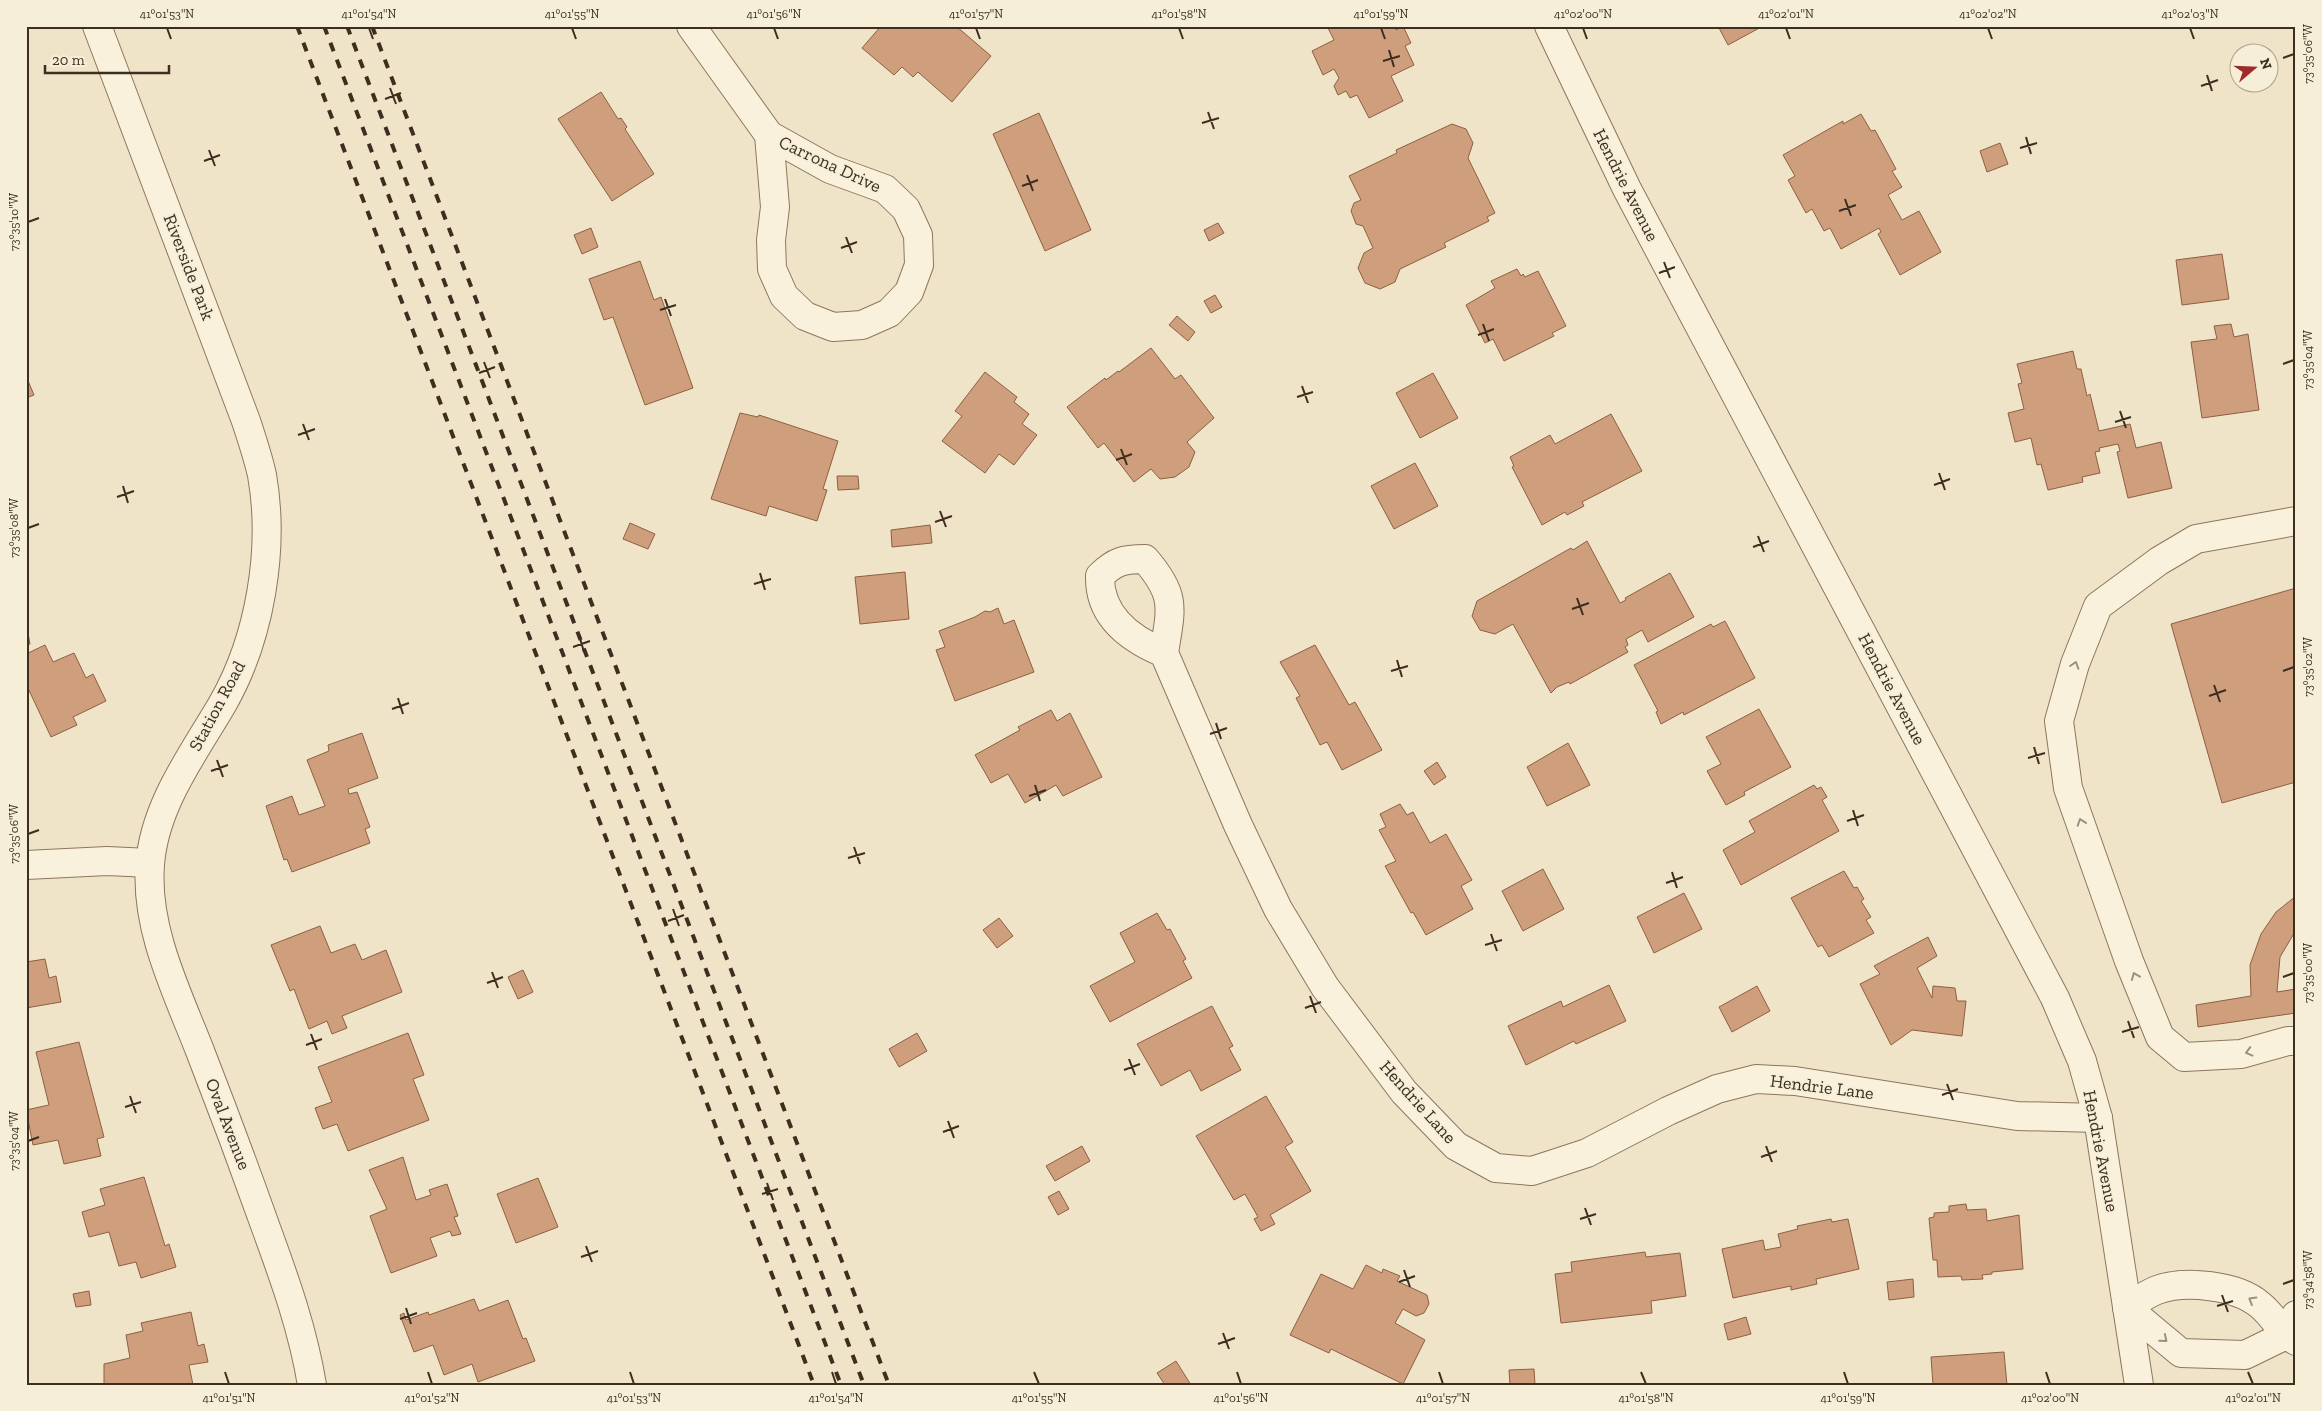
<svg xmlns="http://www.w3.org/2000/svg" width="2322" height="1411" font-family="'Zilla Slab',serif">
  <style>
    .building { fill: #cf9f7d; stroke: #8d5f41 }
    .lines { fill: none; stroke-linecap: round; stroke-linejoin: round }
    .minor-casing { stroke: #8d765c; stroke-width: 30 }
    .minor { stroke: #faf1dc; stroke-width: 28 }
    .rail { stroke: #3d2e20; stroke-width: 4; stroke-dasharray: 9 9; stroke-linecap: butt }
    .oneway { stroke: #9c907e }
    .ticks { fill: none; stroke: #3d2e20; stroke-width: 2 }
    .labels { text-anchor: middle; stroke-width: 4; stroke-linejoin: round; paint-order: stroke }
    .street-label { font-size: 18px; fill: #3d2e20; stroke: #f7eed8 }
    .neatline { fill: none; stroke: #3d2e20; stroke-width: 2 }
    .ticks-label { font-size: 12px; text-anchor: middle; fill: #3d2e20 }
  </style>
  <rect width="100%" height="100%" fill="#f0e4c8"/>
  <g class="building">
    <path d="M881,26H956L991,56L952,102L918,72L913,77L902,67L894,75L862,48Z"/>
    <path d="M1327,26H1394L1396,30L1403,26L1411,43L1405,46L1414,65L1391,76L1403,101L1369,118L1357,95L1350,98L1346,91L1338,95L1334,86L1339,78L1334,69L1323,75L1312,51L1334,40Z"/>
    <path d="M1718,26H1763L1728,45Z"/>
    <path d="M601,92L618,119L621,118L627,127L625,129L654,174L612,201L558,119Z"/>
    <path d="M1039,113L1091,230L1045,251L993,134Z"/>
    <path d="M1861,114L1871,131L1875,130L1896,169L1892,171L1902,187L1888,195L1902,220L1919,211L1941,252L1900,275L1878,234L1881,232L1879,228L1841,249L1830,228L1824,231L1812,209L1806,213L1788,180L1795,176L1783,155L1843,121V124Z"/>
    <path d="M1452,124L1466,129L1473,143L1468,158L1495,213L1487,217L1489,221L1444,243L1446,247L1400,269L1395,282L1380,289L1365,283L1358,268L1364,253L1373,248L1363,226L1356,224L1351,211L1354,203L1361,200L1349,176L1397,153L1396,150Z"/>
    <path d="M2000,143L2008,164L1987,172L1980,151Z"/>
    <path d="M1218,223L1224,233L1209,241L1204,230Z"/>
    <path d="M591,228L598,247L582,254L574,235Z"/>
    <path d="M2222,254L2229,299L2182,305L2176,260Z"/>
    <path d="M640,261L654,300L661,297L693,388L645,405L613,317L604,320L589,279Z"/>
    <path d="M1517,269L1521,276L1523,274L1525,277L1538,271L1566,326L1552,333L1554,336L1504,361L1493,339L1485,343L1466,305L1495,288L1491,281Z"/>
    <path d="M1215,295L1222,307L1211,313L1204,301Z"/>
    <path d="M1177,316L1195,332L1188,341L1169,325Z"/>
    <path d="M2231,324L2234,337L2248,334L2259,410L2202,418L2191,342L2217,339L2214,326Z"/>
    <path d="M1151,348L1175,379L1181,375L1214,418L1187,442L1195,452L1189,467L1175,477L1160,479L1151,469L1134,482L1104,443L1098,448L1067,407L1105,378L1106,380L1118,371L1119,372Z"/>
    <path d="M2073,351L2077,369H2081L2087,396L2090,394L2099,431L2130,424L2136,448L2161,442L2172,488L2128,498L2117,452L2120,451L2118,444L2099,448L2100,451L2095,452L2100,473L2082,477L2083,482L2048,490L2041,464L2037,465L2031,438L2015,442L2008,413L2024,409L2018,384L2022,383L2017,364Z"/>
    <path d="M985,372L1017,397L1014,402L1029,414L1022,424L1037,435L1014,465L999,454L985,473L942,441L962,416L955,411Z"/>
    <path d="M1433,373L1458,418L1420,438L1396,393Z"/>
    <path d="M26,376L34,395L26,398Z"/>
    <path d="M740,413L758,417L759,415L838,441L823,489L827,490L817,521L769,506L766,516L711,499Z"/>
    <path d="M1611,414L1642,471L1582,502L1584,506L1567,515L1565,512L1542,525L1512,467L1514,466L1510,457L1550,435L1555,444Z"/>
    <path d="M1415,463L1438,506L1394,529L1371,486Z"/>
    <path d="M837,476H858L859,489L838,490Z"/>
    <path d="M630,523L655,534L648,549L623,539Z"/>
    <path d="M930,525L932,543L892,547L891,530Z"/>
    <path d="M1587,541L1620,603L1626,600L1625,598L1670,573L1694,617L1648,642L1642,630L1626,639L1628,645L1625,647L1628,652L1570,684L1569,682L1557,687L1551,693L1513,624L1495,634L1480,630L1472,616L1477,601L1571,548L1573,550Z"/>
    <path d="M905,572L909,619L860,624L855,577Z"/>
    <path d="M2296,588V782L2222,803L2171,624Z"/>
    <path d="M998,608L1004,624L1014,620L1034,672L955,701L936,650L945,647L939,631L975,617L985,611L990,612Z"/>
    <path d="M1725,621L1755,678L1684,715L1683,712L1661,724L1656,712L1658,711L1634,665L1711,624L1713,627Z"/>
    <path d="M26,622L30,644L26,645Z"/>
    <path d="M45,645L53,662L74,653L86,678L93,674L106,701L73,717L77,725L51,737L26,684V676L28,675L26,654Z"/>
    <path d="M1315,645L1349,705L1355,702L1382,750L1342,770L1327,742L1320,745L1296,698L1300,696L1280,662Z"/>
    <path d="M1759,709L1791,767L1744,792L1745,795L1726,805L1707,771L1721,764L1706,737Z"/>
    <path d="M1051,710L1057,721L1070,713L1102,777L1063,796L1056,785L1025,803L1008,774L991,783L975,755L1020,730L1018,727Z"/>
    <path d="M362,733L378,778L348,789L349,794L357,792L370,827L365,829L370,843L292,872L287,859L284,860L266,806L292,796L299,815L325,806L307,760L329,751L328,745Z"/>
    <path d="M1568,743L1590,785L1547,806L1527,767Z"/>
    <path d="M1437,762L1446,777L1434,785L1424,771Z"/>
    <path d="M1814,785L1817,789L1821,787L1827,797L1822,800L1839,831L1741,885L1723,850L1755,832L1749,821Z"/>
    <path d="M1400,804L1407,815L1413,812L1430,843L1446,834L1472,880L1461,886L1473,909L1426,935L1413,912L1411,913L1385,866L1396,861L1379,830L1386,827L1380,814Z"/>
    <path d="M1543,869L1564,909L1523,931L1502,891Z"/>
    <path d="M1844,871L1854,888L1857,887L1864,899L1861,901L1871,917L1866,920L1874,933L1829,957L1822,945L1818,947L1791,898Z"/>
    <path d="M1684,893L1702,929L1654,953L1637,917Z"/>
    <path d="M2296,896V930L2280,957L2277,992L2296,989V1013L2198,1027L2196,1005L2251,996L2250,965L2261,934L2276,912Z"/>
    <path d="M1157,913L1167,930L1170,929L1186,959L1183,961L1192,978L1110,1022L1090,986L1135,962L1120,933Z"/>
    <path d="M999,918L1013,936L997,948L983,930Z"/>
    <path d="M320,926L331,953L355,944L362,960L386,950L402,992L342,1016L347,1028L332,1034L327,1021L309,1029L294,989L290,991L271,945Z"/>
    <path d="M1928,937L1937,956L1917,968L1932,998L1933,986L1955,988L1957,1001H1966L1962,1036L1912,1030L1891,1045L1860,984L1880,974L1874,966Z"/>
    <path d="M45,959L49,978L56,976L61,1002L26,1008V962Z"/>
    <path d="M523,970L533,992L518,999L508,977Z"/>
    <path d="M1609,985L1626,1021L1576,1044L1574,1041L1526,1065L1508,1026L1561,1001L1563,1007Z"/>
    <path d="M1757,986L1770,1011L1732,1032L1719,1007Z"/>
    <path d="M1212,1006L1233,1046L1229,1048L1241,1070L1201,1091L1190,1070L1161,1086L1137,1044Z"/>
    <path d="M408,1033L424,1075L413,1079L429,1120L348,1151L337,1124L323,1129L315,1108L332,1102L318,1067Z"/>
    <path d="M917,1033L927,1051L899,1067L889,1049Z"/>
    <path d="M79,1042L104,1137L97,1139L101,1156L64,1164L58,1140L33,1145L26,1110L49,1105L36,1052Z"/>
    <path d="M1266,1096L1293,1142L1285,1147L1311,1191L1270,1215L1275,1224L1261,1231L1254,1219L1258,1217L1245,1194L1234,1200L1196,1136Z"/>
    <path d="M1082,1146L1090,1161L1055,1181L1046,1166Z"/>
    <path d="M403,1157L416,1200L431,1195L429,1190L447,1184L458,1216L454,1217L461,1234L452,1236L450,1231L430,1238L437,1256L391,1273L370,1216L387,1209L369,1170Z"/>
    <path d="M144,1177L165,1246L169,1244L176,1267L141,1278L136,1262L119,1266L109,1232L89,1237L82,1212L105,1205L100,1189Z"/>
    <path d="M538,1178L558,1227L516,1243L497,1194Z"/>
    <path d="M1059,1191L1069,1209L1058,1215L1048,1197Z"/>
    <path d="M1966,1204L1967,1210L1986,1209L1987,1221L2019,1215L2023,1269L1992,1272V1274L1982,1275L1983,1279L1962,1280L1961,1276L1938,1277L1937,1260H1933L1929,1218L1934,1217V1213L1949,1212V1206Z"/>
    <path d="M1831,1219L1832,1222L1848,1219L1859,1269L1816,1279L1817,1284L1791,1290V1286L1733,1298L1722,1249L1763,1240L1765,1250L1781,1247L1778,1234L1798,1229L1797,1226Z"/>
    <path d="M1645,1252L1646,1257L1680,1253L1686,1296L1651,1301L1652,1313L1561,1323L1555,1274L1572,1272L1571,1262Z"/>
    <path d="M1366,1265L1382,1273L1383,1269L1400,1276L1397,1281L1427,1295L1429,1304L1424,1313L1416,1316L1403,1309L1395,1323L1425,1340L1403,1384L1331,1349L1329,1353L1290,1335L1321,1274L1353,1289Z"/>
    <path d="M1913,1279L1914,1297L1889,1300L1887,1282Z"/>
    <path d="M89,1291L91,1305L76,1307L73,1294Z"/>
    <path d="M474,1299L479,1311L508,1300L523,1339L526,1338L535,1361L478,1382L472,1364L444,1375L433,1345L414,1352L400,1315L404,1313L406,1320L428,1312L429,1315Z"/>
    <path d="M191,1312L198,1346L204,1344L208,1362L189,1365L193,1385H104V1364L130,1358L126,1335L143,1331L141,1323Z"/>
    <path d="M1746,1317L1751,1334L1728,1340L1724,1324Z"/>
    <path d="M2004,1352L2007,1385H1933L1931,1357Z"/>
    <path d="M1176,1361L1191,1385H1165L1157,1373Z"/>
    <path d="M1534,1369L1535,1385H1510L1509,1370Z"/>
  </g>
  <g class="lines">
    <defs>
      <g id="minor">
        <path d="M97,26L246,421C252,439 258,457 262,475C275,549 260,638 223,703C194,753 154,805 150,865C145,929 177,992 200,1051C223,1110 245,1169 266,1228C285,1280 303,1330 312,1385"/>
        <path d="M691,26L769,135L830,169L885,189L906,209L918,235L919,265L909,292L889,313L862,325L833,327L805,316L784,296L772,269L771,240L775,207L769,135"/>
        <path d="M1549,26L1627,189L2055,998L2082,1061L2098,1118L2139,1385"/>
        <path d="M2296,521L2196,539L2159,561L2098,606L2075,664L2059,721L2068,788L2129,961L2160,1037L2184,1057L2241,1054L2288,1041H2296"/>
        <path d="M1164,653C1171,608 1177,596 1145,559C1124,559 1115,561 1100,576C1099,616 1130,639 1164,653L1238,825L1278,909L1325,987L1404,1092L1456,1146L1496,1168L1532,1171L1587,1153L1668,1111L1717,1089L1756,1079L1795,1081L2017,1116L2098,1118"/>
        <path d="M26,865L107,861L150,863"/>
        <path d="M2296,1315L2286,1335L2245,1355L2181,1353L2127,1308C2136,1302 2146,1294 2157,1290C2185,1280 2237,1285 2260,1305C2274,1316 2280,1332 2296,1341"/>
      </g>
    </defs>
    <use href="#minor" class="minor-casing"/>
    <use href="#minor" class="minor"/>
    <g class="rail">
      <path d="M297,26L814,1385"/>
      <path d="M324,26L841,1385"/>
      <path d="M347,26L864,1385"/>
      <path d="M372,26L889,1385"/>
    </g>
  </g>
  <defs><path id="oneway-chevron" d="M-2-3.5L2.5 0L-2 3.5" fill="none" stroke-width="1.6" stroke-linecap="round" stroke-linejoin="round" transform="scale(1.25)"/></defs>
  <g class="oneway">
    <use href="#oneway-chevron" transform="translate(2075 665) rotate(-72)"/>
    <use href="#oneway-chevron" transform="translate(2081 822) rotate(-109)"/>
    <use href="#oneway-chevron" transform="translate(2135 976) rotate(-112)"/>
    <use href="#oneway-chevron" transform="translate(2249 1052) rotate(165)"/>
    <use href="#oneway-chevron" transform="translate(2252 1300) rotate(-149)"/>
    <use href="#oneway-chevron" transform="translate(2164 1339) rotate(40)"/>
  </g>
  <path class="ticks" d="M167,28L171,39M369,28L373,39M572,28L576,39M774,28L778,39M976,28L980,39M1179,28L1183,39M1381,28L1385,39M1583,28L1587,39M1786,28L1790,39M1988,28L1992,39M2190,28L2194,39M1389,50L1394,67M2283,58L2294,54M1383,61L1400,56M2207,75L2212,91M2201,86L2218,80M390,88L396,104M385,99L401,93M1208,112L1214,129M1202,123L1219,118M2026,137L2031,154M2020,148L2037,143M209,150L215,166M204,161L220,155M1027,175L1033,191M1022,186L1038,180M1845,199L1851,216M1839,211L1856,205M28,222L39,218M846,237L852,253M841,248L857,242M1664,262L1670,278M1659,273L1675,267M665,299L671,316M660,310L676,305M1483,324L1489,341M1478,335L1494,329M484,362L490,378M2283,364L2294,360M479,373L495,367M1302,386L1308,403M1297,397L1313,392M2120,411L2126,428M2115,422L2131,417M303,424L309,440M298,435L315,429M1121,449L1127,465M1116,460L1132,454M1939,473L1945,490M1934,485L1950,479M123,486L128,503M117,497L134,491M940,511L946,527M935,522L952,516M28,528L39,524M1758,536L1764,552M1753,547L1769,541M760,573L765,590M754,584L771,579M1577,598L1583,615M1572,609L1589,603M579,635L584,652M573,647L590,641M1397,660L1402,677M1391,671L1408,666M2283,671L2294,667M2214,685L2220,702M2209,696L2226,690M398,698L403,714M392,709L409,703M1216,723L1221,739M1210,734L1227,728M2034,747L2039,764M2028,758L2045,753M217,760L223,777M211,771L228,765M1035,785L1040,801M1029,796L1046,790M1853,810L1858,826M1847,821L1864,815M28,834L39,830M854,847L860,864M848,858L865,853M1672,872L1677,888M1666,883L1683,877M673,909L679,926M668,921L684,915M1491,934L1497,951M1485,945L1502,940M492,972L498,988M2283,977L2294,973M487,983L503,977M1310,996L1316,1013M1305,1008L1321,1002M2128,1021L2134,1038M2122,1032L2139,1027M311,1034L317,1050M306,1045L322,1039M1129,1059L1135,1075M1124,1070L1140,1064M1947,1084L1953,1100M1942,1095L1958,1089M130,1096L136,1113M125,1107L141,1102M948,1121L954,1138M943,1132L959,1126M28,1141L39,1137M1766,1146L1772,1162M1761,1157L1777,1151M767,1183L773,1200M762,1194L778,1189M1585,1208L1591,1225M1580,1219L1596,1214M586,1246L592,1262M581,1257L598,1251M1404,1270L1410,1287M1399,1282L1415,1276M2283,1284L2294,1280M2222,1295L2228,1312M2217,1306L2233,1301M406,1308L411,1324M400,1319L417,1313M1223,1333L1229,1349M1218,1344L1235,1338M225,1372L229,1384M428,1372L432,1384M630,1372L634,1384M832,1372L836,1384M1034,1372L1039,1384M1237,1372L1241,1384M1439,1372L1443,1384M1641,1372L1646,1384M1844,1372L1848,1384M2046,1372L2050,1384M2248,1372L2253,1384"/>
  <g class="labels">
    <g class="street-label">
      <text transform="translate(830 164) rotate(25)" y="6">Carrona Drive</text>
      <text transform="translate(1626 185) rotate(63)" y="6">Hendrie Avenue</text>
      <text transform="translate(189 267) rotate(69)" y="6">Riverside Park</text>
      <text transform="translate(1892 689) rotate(62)" y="6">Hendrie Avenue</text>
      <text transform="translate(217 706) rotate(-62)" y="6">Station Road</text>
      <text transform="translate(1822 1087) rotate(7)" y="6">Hendrie Lane</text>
      <text transform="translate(1418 1102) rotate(48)" y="6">Hendrie Lane</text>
      <text transform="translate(228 1124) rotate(69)" y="6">Oval Avenue</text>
      <text transform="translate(2101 1151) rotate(79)" y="6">Hendrie Avenue</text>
    </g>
  </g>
  <rect width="2322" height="1411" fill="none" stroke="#f7eed8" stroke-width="55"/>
  <g transform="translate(2254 68) rotate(71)"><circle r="24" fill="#f7eed8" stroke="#ada18e"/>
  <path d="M0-4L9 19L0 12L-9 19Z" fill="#9e2a2b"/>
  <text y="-8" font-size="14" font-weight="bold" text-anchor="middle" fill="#3d2e20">N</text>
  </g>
  <path d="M45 65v8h124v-8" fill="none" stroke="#3d2e20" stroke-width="2.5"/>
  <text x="52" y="65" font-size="15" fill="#3d2e20" stroke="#f7eed8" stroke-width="4" paint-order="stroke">20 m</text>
  <rect x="28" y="28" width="2266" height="1356" class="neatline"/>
  <g class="ticks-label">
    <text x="167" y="18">41°01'53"N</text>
    <text x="369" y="18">41°01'54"N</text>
    <text x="572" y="18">41°01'55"N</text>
    <text x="774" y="18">41°01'56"N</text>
    <text x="976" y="18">41°01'57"N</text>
    <text x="1179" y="18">41°01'58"N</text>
    <text x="1381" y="18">41°01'59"N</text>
    <text x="1583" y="18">41°02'00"N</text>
    <text x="1786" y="18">41°02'01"N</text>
    <text x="1988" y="18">41°02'02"N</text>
    <text x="2190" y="18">41°02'03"N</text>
    <text transform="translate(2308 54) rotate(-90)" y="4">73°35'06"W</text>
    <text transform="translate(14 222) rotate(-90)" y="4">73°35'10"W</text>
    <text transform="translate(2308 360) rotate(-90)" y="4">73°35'04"W</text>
    <text transform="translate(14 528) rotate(-90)" y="4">73°35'08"W</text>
    <text transform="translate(2308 667) rotate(-90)" y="4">73°35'02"W</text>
    <text transform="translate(14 834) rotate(-90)" y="4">73°35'06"W</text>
    <text transform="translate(2308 973) rotate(-90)" y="4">73°35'00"W</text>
    <text transform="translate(14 1141) rotate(-90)" y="4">73°35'04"W</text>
    <text transform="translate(2308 1280) rotate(-90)" y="4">73°34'58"W</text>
    <text x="229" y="1402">41°01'51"N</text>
    <text x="432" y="1402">41°01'52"N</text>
    <text x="634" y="1402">41°01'53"N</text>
    <text x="836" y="1402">41°01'54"N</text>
    <text x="1039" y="1402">41°01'55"N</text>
    <text x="1241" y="1402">41°01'56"N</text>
    <text x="1443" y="1402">41°01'57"N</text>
    <text x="1646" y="1402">41°01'58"N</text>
    <text x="1848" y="1402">41°01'59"N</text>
    <text x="2050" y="1402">41°02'00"N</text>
    <text x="2253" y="1402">41°02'01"N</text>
  </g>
</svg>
